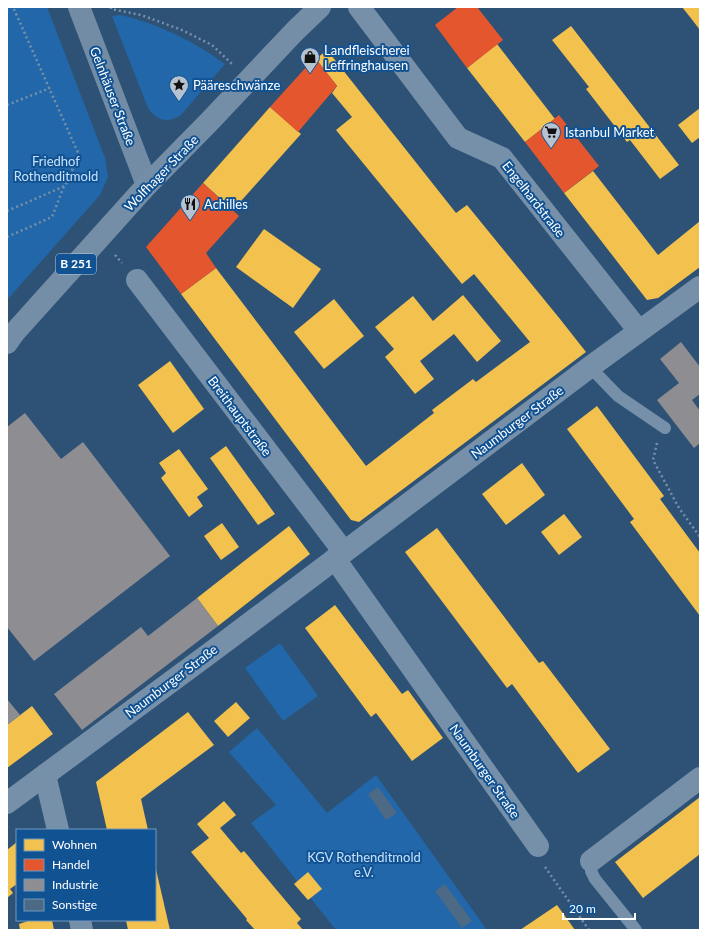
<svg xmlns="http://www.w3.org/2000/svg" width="707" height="937" font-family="Lato,sans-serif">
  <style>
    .green { fill: #2267a9 }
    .homes { fill: #f2c14e }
    .shops { fill: #e4572e }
    .industry { fill: #8d8d92 }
    .building { fill: #4c6985 }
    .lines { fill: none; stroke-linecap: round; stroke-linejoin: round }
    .path { stroke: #7790a9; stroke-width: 2.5; stroke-dasharray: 2 3; stroke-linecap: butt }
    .lane { stroke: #7790a9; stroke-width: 12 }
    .street { stroke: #7790a9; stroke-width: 22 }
    .secondary { stroke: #728ca5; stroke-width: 22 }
    .primary { stroke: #758ea7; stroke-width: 22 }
    .labels { text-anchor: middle; stroke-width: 4; stroke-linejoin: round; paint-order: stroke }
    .shield { fill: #115293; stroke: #b8cbdf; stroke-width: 1 }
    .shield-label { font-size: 12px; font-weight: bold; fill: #fff }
    .poi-label { font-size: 13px; fill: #fff; stroke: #115293; text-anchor: start }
    .street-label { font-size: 13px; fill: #fff; stroke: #115293 }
    .park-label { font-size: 13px; fill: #c6e2fd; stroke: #115293 }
  </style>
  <rect width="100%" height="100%" fill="#2e5276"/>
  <g class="green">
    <path d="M7,7H47L105,158L108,177L100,195L7,300Z"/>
    <path d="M121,15C158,24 194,41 225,64L180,116C166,123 157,121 148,108L112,16Z"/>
    <path d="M280,643L318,696L283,721L245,668Z"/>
    <path d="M257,728L327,813L376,775L487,930H336L251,823L276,805L229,752Z"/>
  </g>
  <g class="homes">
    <path d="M682,7H700V30L690,17Z"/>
    <path d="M571,26L679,165L660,179L630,140L627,142L586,89L589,87L552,40Z"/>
    <path d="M497,44L555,119L525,142L467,68Z"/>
    <path d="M327,50L456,213L467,205L560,319L586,352L359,522L351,520L181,294L216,268L366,466L434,413L432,410L473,379L476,382L530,342L474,274L462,284L336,130L352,117L332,93L337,86L316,59Z"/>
    <path d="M270,107L301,134L233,210L203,183Z"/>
    <path d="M700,108V137L692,143L678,125Z"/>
    <path d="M593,171L658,255L700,221V267L658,298L647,300L564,193Z"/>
    <path d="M264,229L321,269L293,308L236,267Z"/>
    <path d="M463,295L501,341L477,362L454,334L420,361L434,379L415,394L385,357L394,349L375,327L413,296L433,321Z"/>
    <path d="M334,299L364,336L324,369L294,332Z"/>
    <path d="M170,361L204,409L173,433L138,385Z"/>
    <path d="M597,406L664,496L660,499L700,553V616L630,522L634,519L567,429Z"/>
    <path d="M226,446L275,514L258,525L210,458Z"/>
    <path d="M179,449L208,489L197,497L203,506L189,517L161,478L166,473L159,463Z"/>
    <path d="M522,463L545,495L506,525L482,494Z"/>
    <path d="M564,514L582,537L559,555L541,532Z"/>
    <path d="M222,523L239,547L221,560L204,536Z"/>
    <path d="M289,526L310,554L218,626L197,598Z"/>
    <path d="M437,528L539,663L543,661L610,749L578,773L512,684L507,688L405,552Z"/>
    <path d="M335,605L402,694L408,690L443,738L412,761L376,713L371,717L305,628Z"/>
    <path d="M236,702L250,718L228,737L214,721Z"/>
    <path d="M32,706L53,734L7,768V725Z"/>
    <path d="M188,712L214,745L141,799L148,830H107L96,782Z"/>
    <path d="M700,797V854L643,898L615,862Z"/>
    <path d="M224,801L236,815L220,828L241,853L244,851L301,919L297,923L303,930H255L246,920L247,919L191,852L209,838L197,824Z"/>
    <path d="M17,842V884L10,889L13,893L7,898V850Z"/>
    <path d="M155,865L170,930H128L126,920H155Z"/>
    <path d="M308,872L322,889L308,900L294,884Z"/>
    <path d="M557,905L575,930H520Z"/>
    <path d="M31,920H52L54,930H20L19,924Z"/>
  </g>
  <g class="shops">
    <path d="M458,7H477L503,40L467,68L435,25Z"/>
    <path d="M316,59L337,86L298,132L270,107L309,64Z"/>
    <path d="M559,115L599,166L564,193L525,142Z"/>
    <path d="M203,183L239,216L206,253L216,268L181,294L146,247Z"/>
  </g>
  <g class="industry">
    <path d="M681,342L700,367V394L692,400L700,411V443L694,448L657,400L679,383L660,359Z"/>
    <path d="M25,413L61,459L83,442L170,556L34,661L7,627V427Z"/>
    <path d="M197,598L218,626L82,730L54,694L141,627L148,636Z"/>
    <path d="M7,699L20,715L7,725Z"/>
  </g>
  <g class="building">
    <path d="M378,787L397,813L386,820L368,794Z"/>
    <path d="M445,884L472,921L462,928L435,891Z"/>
  </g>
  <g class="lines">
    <g class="path">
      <path d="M111,7V9L141,15L182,30L212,45L232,64"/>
      <path d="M7,105L50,88"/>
      <path d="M7,211L65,186L79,155L13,7"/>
      <path d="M7,237L52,217L64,186"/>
      <path d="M115,255L122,263"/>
      <path d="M657,443L653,460L679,508L700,537"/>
      <path d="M545,867L589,930"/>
    </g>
    <g class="lane">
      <path d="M590,367L618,396L665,428"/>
      <path d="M591,861V871L595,879L636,930"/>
    </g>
    <g class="street">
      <path d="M359,7L458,138L502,158L639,331"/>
      <path d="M137,280L344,552"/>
      <path d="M335,559L538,846"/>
      <path d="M45,775L58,830"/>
      <path d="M7,803L214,650L590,367L700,287"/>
      <path d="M591,861L700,778"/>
      <path d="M80,920L82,930"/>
    </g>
    <path class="secondary" d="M79,7L147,185"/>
    <path class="primary" d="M7,343L14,333L147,185L209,122L295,31L320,7"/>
  </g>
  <defs>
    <symbol id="shop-pin" viewBox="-11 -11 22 30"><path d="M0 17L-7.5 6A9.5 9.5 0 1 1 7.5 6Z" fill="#b6c2cf" stroke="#115293"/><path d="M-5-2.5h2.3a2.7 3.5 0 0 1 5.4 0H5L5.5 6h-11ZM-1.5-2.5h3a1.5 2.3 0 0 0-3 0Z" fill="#111"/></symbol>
    <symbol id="sight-pin" viewBox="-11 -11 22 30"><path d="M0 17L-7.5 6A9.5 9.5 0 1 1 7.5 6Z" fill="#b6c2cf" stroke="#115293"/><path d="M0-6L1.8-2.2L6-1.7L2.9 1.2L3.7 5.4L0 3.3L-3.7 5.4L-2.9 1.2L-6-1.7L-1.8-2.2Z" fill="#111"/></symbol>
    <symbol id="supermarket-pin" viewBox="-11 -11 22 30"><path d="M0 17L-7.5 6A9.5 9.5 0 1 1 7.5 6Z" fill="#b6c2cf" stroke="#115293"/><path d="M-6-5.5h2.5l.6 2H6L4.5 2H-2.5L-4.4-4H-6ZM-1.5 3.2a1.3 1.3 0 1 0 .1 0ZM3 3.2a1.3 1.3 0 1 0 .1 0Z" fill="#111"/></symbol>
    <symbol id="restaurant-pin" viewBox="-11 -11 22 30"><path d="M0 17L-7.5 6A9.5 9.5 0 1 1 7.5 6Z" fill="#b6c2cf" stroke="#115293"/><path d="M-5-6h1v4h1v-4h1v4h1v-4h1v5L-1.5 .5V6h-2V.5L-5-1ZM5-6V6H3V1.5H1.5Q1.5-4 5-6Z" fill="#111"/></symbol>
  </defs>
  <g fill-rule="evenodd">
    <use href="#shop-pin" x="299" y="46" width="22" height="30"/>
    <use href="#sight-pin" x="168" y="74" width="22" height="30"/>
    <use href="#supermarket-pin" x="540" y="121" width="22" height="30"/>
    <use href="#restaurant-pin" x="179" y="193" width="22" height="30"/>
  </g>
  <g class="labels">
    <rect class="shield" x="56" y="254" width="40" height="20" rx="3"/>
    <g class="shield-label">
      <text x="76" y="268">B 251</text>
    </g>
    <g class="poi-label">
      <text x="324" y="55">Landfleischerei<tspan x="324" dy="15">Leffringhausen</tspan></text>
      <text x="193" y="90">Pääreschwänze</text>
      <text x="565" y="137">Istanbul Market</text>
      <text x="204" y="209">Achilles</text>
    </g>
    <g class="street-label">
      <text transform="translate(113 96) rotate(69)" y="5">Gelnhäuser Straße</text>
      <text transform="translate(161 173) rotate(-46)" y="5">Wolfhager Straße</text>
      <text transform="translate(534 199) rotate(52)" y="5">Engelhardstraße</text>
      <text transform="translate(240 416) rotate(53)" y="5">Breithauptstraße</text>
      <text transform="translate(517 422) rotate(-37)" y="5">Naumburger Straße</text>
      <text transform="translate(171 681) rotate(-37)" y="5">Naumburger Straße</text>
      <text transform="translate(485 771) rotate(55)" y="5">Naumburger Straße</text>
    </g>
    <g class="park-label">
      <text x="56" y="166">Friedhof<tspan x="56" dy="15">Rothenditmold</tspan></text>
      <text x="364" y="862">KGV Rothenditmold<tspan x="364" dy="15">e.V.</tspan></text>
    </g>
  </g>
  <rect width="707" height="937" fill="none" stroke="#ffffff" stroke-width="16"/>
  <rect x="16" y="829" width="140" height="92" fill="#115293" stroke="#7097be"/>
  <rect x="24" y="839" width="20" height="12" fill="#f2c14e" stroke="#7097be"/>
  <text x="52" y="849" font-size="12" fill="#ffffff">Wohnen</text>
  <rect x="24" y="859" width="20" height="12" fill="#e4572e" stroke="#7097be"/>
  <text x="52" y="869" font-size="12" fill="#ffffff">Handel</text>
  <rect x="24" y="879" width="20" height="12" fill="#8d8d92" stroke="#7097be"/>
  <text x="52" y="889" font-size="12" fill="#ffffff">Industrie</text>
  <rect x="24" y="899" width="20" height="12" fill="#4c6985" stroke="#7097be"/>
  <text x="52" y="909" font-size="12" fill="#ffffff">Sonstige</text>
  <path d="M563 913v6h72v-6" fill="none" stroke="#ffffff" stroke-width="2"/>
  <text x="569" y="913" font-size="12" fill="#ffffff" stroke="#115293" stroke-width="3" paint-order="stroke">20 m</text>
</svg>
